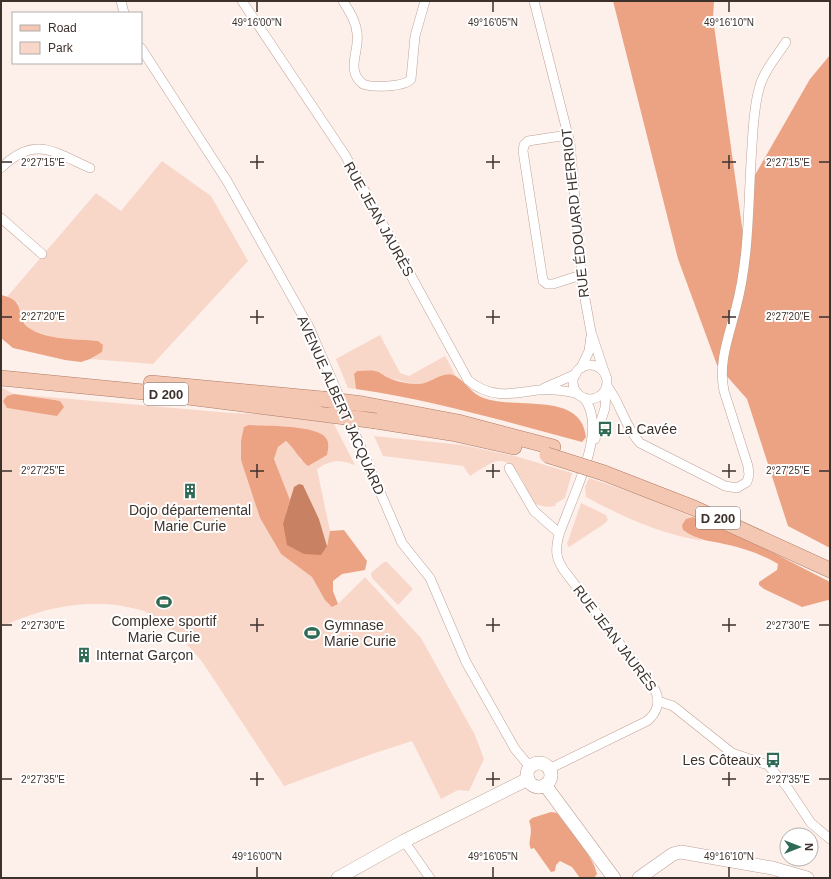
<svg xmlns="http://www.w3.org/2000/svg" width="831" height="879" font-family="Helvetica,sans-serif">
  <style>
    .green { fill: #f8d7c9; fill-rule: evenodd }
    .forest { fill: #eca383 }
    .water { fill: #c88263 }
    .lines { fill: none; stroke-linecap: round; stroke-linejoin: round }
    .street-casing { stroke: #bea194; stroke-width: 10 }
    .secondary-casing { stroke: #bea194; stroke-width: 14 }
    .primary-casing { stroke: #af7a63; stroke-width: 16 }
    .street { stroke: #fff; stroke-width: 9 }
    .secondary { stroke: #fff; stroke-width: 13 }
    .primary { stroke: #f4c7b3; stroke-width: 15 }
    .primary-bridge-casing { stroke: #af7a63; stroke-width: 16; stroke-linecap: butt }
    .primary-bridge { stroke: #f4c7b3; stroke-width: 15 }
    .ticks { fill: none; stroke: #3d312c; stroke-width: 1.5 }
    .labels { text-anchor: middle; stroke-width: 4; stroke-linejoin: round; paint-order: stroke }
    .shield { fill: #fff; stroke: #776f6b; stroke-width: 1 }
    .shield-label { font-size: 13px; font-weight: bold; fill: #3d312c }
    .street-label { font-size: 14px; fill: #3d312c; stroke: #fff }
    .poi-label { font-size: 14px; fill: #3d312c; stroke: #fff; text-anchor: start }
    .ticks-label { font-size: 10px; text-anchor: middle; fill: #3d312c; stroke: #fff; stroke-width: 4; stroke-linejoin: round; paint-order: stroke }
  </style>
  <rect width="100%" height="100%" fill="#fdf0eb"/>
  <g class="green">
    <path d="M162,161L211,196L248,261L153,364L90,359L102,352L87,340C73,340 37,337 27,326C21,319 20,312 18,303L7,297L96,193L121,211Z"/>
    <path d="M380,335L400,373L409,376L445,356L457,378L453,375L421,384H413L389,378L376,371H357L354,374L356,389L348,388L336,359Z"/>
    <path d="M1,387L14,394L231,413L270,414L333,422L355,465C340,459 330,460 317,469L330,531L327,546L319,519L303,485L294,487L290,500L274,459L278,447L286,441L295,448L301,461L327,455L249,425L256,505L260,518L281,554L312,577L332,607L338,604L365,577L421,638L475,735L484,759L469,791L458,790L441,799L412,741L372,754L284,786L203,663C188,644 168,624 146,612C140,609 130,608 123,606C81,599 39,609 1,627ZM14,394L55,400L60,401L21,410L7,408Z"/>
    <path d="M374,436L463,445L515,456L572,473L565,498L555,504L556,506L546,507L535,504C525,490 517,455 494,462C486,465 477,472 470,476L463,466L383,456Z"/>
    <path d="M589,478L643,496L693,517L686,519L691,535L703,541C660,534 623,517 586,497L585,487Z"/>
    <path d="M581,503L606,515L608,520L604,524L569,547L567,544Z"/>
    <path d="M384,562H387L413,589L398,605L372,578L371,573Z"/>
  </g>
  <g class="forest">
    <path d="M613,1H714L713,18L746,255L755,175L810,79L830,55V548L788,526L747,399L717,365L678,259Z"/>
    <path d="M1,295C29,301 13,316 29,328C46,340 78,339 98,341L103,345L102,352L90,359L81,362L65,360L13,348L1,338Z"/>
    <path d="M357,371C363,371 370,370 375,371C381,372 384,376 389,378C398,382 409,384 419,384C429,384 443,371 453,375C463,379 470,391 479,396C511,412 581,389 586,437L582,442C507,422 433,400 356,389L354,374Z"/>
    <path d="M14,394L55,400L60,401L64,407L57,416L7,408L3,401L7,396Z"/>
    <path d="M249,425C266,426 315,425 325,437C330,442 328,449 327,455L308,466C299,459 295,449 286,441L278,447L274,459L290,500L283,523L327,546L330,531L344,530L367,561L365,570L342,574L333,581V591L338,604L332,607L325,600L312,577L281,554L260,518L241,460V441L244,427Z"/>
    <path d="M693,517L754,543L830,582V602L828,600L802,607L764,589L759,585V582L777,570L778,564C763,555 746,549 729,545C709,540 701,542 683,530L682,525L686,519Z"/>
    <path d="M551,812L557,813C568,828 594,857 597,874L594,878H580L572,867L560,861L556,865L555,871L551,872L534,848L531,849C527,841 534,834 529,821L532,818Z"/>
  </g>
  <path class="water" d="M299,484L303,485L319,519L327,546L321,555L304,554L287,545L283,523L294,487Z"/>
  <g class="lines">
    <defs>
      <g id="street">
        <path d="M121,1L124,13"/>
        <path d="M242,1L345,155L468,380C490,399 512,394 538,390C552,389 565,390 578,394"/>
        <path d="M343,1C349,11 356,21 357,33C360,51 345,70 363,84C372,88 405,87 411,79L415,36L425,1"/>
        <path d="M534,1L570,143L583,288L591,332L605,374"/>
        <path d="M141,48L227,181L309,327L342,403"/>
        <path d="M568,135L528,141L524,145L523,151L543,281L547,284H553L581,275"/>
        <path d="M1,168C35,135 54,152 90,168"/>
        <path d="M1,218L42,254"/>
        <circle cx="590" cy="382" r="17"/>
        <path d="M581,368L589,351L591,336"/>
        <path d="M607,386C621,404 625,427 640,443L725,486L737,488L747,482L749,475L748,466L724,391C718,362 729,336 736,308C750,255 748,201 752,146C753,127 754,107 759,89C763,72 777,56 786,42"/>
        <path d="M544,388L576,374"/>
        <path d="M347,415L402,543L430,578L466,662L515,749L530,767"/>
        <path d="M595,439L605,408L606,389"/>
        <path d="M509,468L534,511L559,533"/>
        <path d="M658,701L673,706L732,753L768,765L787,787L811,823L830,839"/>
        <path d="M549,769L647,721C657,713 661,701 655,690L563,569C560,564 558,560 557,555C555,540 562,527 567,514C578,484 607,427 584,398"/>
        <path d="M404,841L430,878"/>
      </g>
      <g id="secondary">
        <circle cx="539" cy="775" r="12"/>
        <path d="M545,785L614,878"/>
        <path d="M338,878L404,841L528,779"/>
        <path d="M639,878L673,854L681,852L772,868L807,878"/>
      </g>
      <g id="primary">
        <path d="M1,378L164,394L330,415"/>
        <path d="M151,383L322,399"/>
        <path d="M363,404L458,422L553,447"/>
        <path d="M376,421L451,433L514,447"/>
        <path d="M604,473L694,508L830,570"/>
      </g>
    </defs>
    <use href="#street" class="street-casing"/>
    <use href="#secondary" class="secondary-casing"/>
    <use href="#primary" class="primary-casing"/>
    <use href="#street" class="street"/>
    <use href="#secondary" class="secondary"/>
    <use href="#primary" class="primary"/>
    <defs>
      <g id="primary-bridge">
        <path d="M322,399L363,404"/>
        <path d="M330,415L376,421"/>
        <path d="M547,455L604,473"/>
      </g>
    </defs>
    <use href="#primary-bridge" class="primary-bridge-casing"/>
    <use href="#primary-bridge" class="primary-bridge"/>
  </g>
  <path class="ticks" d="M257,2V12M493,2V12M729,2V12M257,155V169M493,155V169M729,155V169M2,162H12M250,162H264M486,162H500M722,162H736M819,162H829M257,310V324M493,310V324M729,310V324M2,317H12M250,317H264M486,317H500M722,317H736M819,317H829M257,464V478M493,464V478M729,464V478M2,471H12M250,471H264M486,471H500M722,471H736M819,471H829M257,618V632M493,618V632M729,618V632M2,625H12M250,625H264M486,625H500M722,625H736M819,625H829M257,772V786M493,772V786M729,772V786M2,779H12M250,779H264M486,779H500M722,779H736M819,779H829M257,867V877M493,867V877M729,867V877"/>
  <defs>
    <symbol id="bus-bare" viewBox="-9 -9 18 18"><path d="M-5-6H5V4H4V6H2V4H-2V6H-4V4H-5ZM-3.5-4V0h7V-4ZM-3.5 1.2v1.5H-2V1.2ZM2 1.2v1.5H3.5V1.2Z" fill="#2e6a54" stroke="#fff" stroke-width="2.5" paint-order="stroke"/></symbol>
    <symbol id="building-bare" viewBox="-9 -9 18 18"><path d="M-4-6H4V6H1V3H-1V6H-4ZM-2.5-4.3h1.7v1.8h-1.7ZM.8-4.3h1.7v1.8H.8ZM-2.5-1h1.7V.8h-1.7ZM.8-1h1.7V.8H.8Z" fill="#2e6a54" stroke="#fff" stroke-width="2.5" paint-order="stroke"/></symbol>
    <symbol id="stadium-bare" viewBox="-9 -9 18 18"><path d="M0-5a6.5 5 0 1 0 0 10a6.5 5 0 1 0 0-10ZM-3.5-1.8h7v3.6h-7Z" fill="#2e6a54" stroke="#fff" stroke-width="2.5" paint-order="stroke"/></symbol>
  </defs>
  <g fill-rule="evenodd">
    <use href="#bus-bare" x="594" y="418" width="22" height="22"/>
    <use href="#building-bare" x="179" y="480" width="22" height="22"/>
    <use href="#stadium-bare" x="153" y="591" width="22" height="22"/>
    <use href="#stadium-bare" x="301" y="622" width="22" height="22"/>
    <use href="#building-bare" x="73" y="644" width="22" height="22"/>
    <use href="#bus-bare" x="762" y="749" width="22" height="22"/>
  </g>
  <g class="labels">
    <g class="shield">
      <rect x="144" y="383" width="44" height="22" rx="3"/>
      <rect x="696" y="507" width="44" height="22" rx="3"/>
    </g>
    <g class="shield-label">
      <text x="166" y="399">D 200</text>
      <text x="718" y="523">D 200</text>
    </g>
    <g class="street-label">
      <text transform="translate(575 213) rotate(-96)" y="5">RUE ÉDOUARD HERRIOT</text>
      <text transform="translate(379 219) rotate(61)" y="5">RUE JEAN JAURÈS</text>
      <text transform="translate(341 405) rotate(66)" y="5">AVENUE ALBERT JACQUARD</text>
      <text transform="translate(615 638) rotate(53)" y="5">RUE JEAN JAURÈS</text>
    </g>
    <g class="poi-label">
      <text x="617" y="434">La Cavée</text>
      <text x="190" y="515" text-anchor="middle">Dojo départemental<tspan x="190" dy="16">Marie Curie</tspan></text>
      <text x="164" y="626" text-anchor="middle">Complexe sportif<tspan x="164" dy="16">Marie Curie</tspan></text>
      <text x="324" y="630">Gymnase<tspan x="324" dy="16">Marie Curie</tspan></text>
      <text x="96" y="660">Internat Garçon</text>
      <text x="761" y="765" text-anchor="end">Les Côteaux</text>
    </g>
  </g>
  <g class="ticks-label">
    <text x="257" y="26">49°16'00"N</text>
    <text x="493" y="26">49°16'05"N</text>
    <text x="729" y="26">49°16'10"N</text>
    <text x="788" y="166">2°27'15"E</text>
    <text x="43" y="166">2°27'15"E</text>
    <text x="788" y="320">2°27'20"E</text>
    <text x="43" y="320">2°27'20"E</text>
    <text x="788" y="474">2°27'25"E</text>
    <text x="43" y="474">2°27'25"E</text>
    <text x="43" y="629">2°27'30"E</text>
    <text x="788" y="629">2°27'30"E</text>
    <text x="788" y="783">2°27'35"E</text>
    <text x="43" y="783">2°27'35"E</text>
    <text x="257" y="860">49°16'00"N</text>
    <text x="493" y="860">49°16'05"N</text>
    <text x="729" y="860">49°16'10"N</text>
  </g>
  <rect width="831" height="879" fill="none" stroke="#3d312c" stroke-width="4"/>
  <rect x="12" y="12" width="130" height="52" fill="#ffffff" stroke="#b1adab"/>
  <rect x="20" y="25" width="20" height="6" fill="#f4c7b3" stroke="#b1adab"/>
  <text x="48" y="32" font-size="12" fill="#3d312c">Road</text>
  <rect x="20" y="42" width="20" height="12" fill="#f8d7c9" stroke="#b1adab"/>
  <text x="48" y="52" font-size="12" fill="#3d312c">Park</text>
  <g transform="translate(799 847) rotate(90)"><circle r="19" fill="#ffffff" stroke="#b1adab"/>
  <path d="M0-3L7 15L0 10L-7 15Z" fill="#2e6a54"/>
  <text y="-6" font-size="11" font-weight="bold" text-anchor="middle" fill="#3d312c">N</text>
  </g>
</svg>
